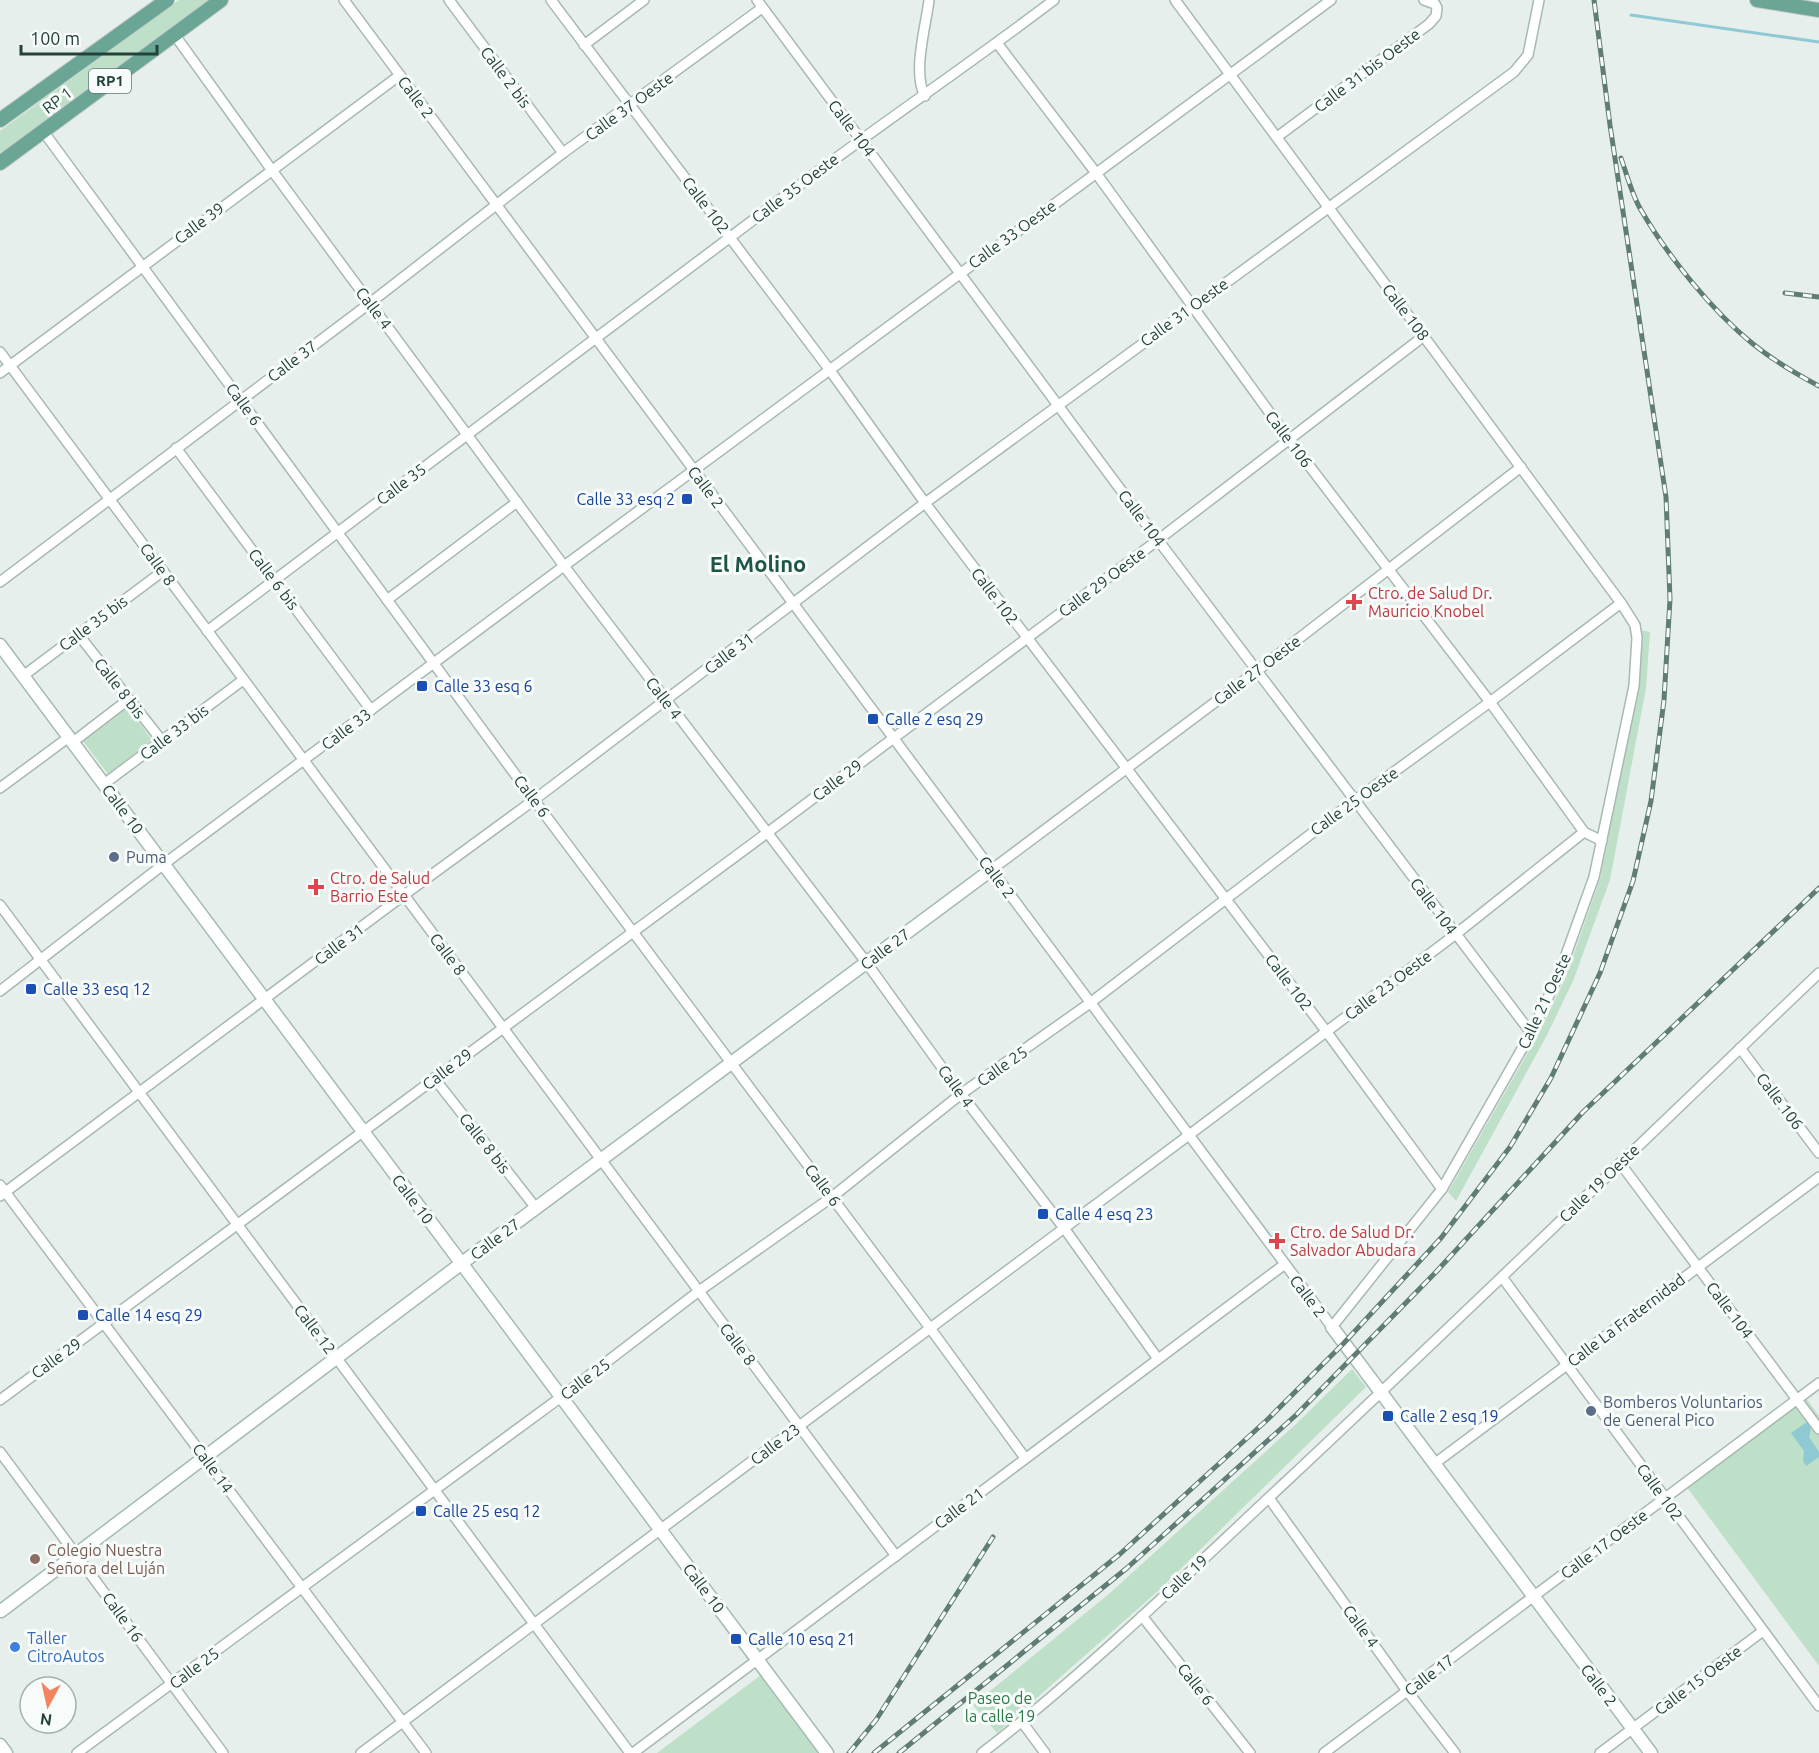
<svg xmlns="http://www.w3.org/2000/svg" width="1819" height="1753" font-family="Ubuntu,sans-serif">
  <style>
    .green { fill: #bfe0c8 }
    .water { fill: #8ec9d4 }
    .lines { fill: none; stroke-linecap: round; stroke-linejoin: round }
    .stream { stroke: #8ec9d4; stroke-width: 3 }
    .street-casing { stroke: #a8b8b2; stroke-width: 12 }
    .secondary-casing { stroke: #a4bbb3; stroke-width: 15 }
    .primary-casing { stroke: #c2cac8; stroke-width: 16 }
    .street { stroke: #fff; stroke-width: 9 }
    .secondary { stroke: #fff; stroke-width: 12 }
    .primary { stroke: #6aa596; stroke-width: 14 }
    .rail-casing { stroke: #5f7d75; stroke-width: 5 }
    .rail { stroke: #f7fbf9; stroke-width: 3; stroke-dasharray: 9; stroke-linecap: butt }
    .transit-dot { fill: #1a4fb4; stroke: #f7fbf9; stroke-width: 2 }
    .health-dot { fill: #e0444e; stroke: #f7fbf9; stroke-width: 2 }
    .service-dot { fill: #5c6f8a; stroke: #f7fbf9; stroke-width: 2 }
    .education-dot { fill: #8d6e63; stroke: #f7fbf9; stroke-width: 2 }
    .shop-dot { fill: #3f7fe0; stroke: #f7fbf9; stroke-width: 2 }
    .labels { text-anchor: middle; stroke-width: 6; stroke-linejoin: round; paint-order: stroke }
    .shield { fill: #f7fbf9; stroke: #637a73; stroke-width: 1.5 }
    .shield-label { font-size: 15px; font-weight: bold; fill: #24423a }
    .street-label { font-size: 16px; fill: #24423a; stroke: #f7fbf9 }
    .transit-label { font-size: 16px; fill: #164399; stroke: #f7fbf9; text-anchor: start }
    .health-label { font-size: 16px; fill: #be3a42; stroke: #f7fbf9; text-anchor: start }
    .service-label { font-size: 16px; fill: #4e5e75; stroke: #f7fbf9; text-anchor: start }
    .education-label { font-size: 16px; fill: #785e54; stroke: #f7fbf9; text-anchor: start }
    .shop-label { font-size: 16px; fill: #366cbe; stroke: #f7fbf9; text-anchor: start }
    .park-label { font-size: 16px; fill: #2d7a4b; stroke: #f7fbf9 }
    .district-label { font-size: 22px; font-weight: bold; fill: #1f5548; stroke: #f7fbf9 }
  </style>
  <rect width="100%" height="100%" fill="#e6efeb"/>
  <g class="green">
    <path d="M179,0H208L0,157V131Z"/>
    <path d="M1640,630L1650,632L1646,688L1610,880L1573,981L1546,1037L1456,1201L1448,1192L1539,1033L1565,979L1600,879L1637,687Z"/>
    <path d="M127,706L152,740L108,774L82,740Z"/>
    <path d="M1352,1369L1366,1387L1157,1592L997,1733L973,1705L1110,1593L1296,1424Z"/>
    <path d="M1806,1398L1819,1416V1666L1686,1486Z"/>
    <path d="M761,1675L820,1753H657Z"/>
  </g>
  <path class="water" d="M1807,1422L1811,1428L1809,1437L1819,1452V1457L1806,1466L1803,1461L1804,1451L1791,1433Z"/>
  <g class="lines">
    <path class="stream" d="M1631,15L1819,42"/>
    <defs>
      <g id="street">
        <path d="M344,0L1332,1327L1442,1189L1531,1033L1558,977L1594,877L1634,686L1637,638L1635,625L1621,603L1175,0"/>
        <path d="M449,0L563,153"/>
        <path d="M551,0L829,369L925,503L1326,1031L1442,1189"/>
        <path d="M757,0L1158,540L1531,1033"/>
        <path d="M174,34L271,169L564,566L866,962L961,1094L1064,1228L1158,1359"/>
        <path d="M997,43L1096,173L1288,438L1490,702L1584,832L1602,841"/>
        <path d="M584,45L644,0"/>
        <path d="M925,96C912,73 926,26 929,0"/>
        <path d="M43,131L534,800L930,1328L1025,1458"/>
        <path d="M1277,137L1429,24L1436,16L1437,8L1435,4L1424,0"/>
        <path d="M0,352L896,1556"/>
        <path d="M0,373L400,75"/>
        <path d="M176,448L371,710"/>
        <path d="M0,582L370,303L563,153L762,8"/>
        <path d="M387,600L517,502"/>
        <path d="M207,631C405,482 602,332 801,184C885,121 971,63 1054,0"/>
        <path d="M78,634L162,741"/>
        <path d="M23,676L163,571"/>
        <path d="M73,742L129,699"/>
        <path d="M104,784L243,680"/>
        <path d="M0,788L69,737"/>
        <path d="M991,870L1258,670L1521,467"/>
        <path d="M0,905L630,1753"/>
        <path d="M0,991L164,864L564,566L1331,0"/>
        <path d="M1740,1048L1819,1153"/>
        <path d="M434,1078L536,1208"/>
        <path d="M1620,1163L1819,1429"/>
        <path d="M0,1185L426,1753"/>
        <path d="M0,1196L404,895L534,800L925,503L1514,72L1528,55L1539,0"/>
        <path d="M1502,1277L1819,1706"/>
        <path d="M0,1400L767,833L1158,540L1424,336"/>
        <path d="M0,1452L223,1753"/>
        <path d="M1434,1464L1819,1177"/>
        <path d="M1269,1498L1407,1691L1455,1753"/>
        <path d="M1142,1616L1250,1753"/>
        <path d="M1022,1722L1045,1753"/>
        <path d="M77,1753L561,1397L699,1291L832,1197L961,1094L1090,1003L1354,801L1490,702L1621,603"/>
        <path d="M361,1753L1189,1135L1456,934L1584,832"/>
        <path d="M633,1753L1285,1264"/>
        <path d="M982,1753C1091,1669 1190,1571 1291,1477C1468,1311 1643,1141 1819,973"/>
        <path d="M1324,1753L1819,1383"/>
        <path d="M1600,1753L1763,1631"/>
      </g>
      <g id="secondary">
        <path d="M0,645L827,1753"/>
        <path d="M1332,1327L1651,1753"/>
        <path d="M1,1611L462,1263L991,870"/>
        <path d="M0,1745L6,1753"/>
      </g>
      <g id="primary">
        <path d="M1757,0L1819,10"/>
        <path d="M0,120L167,0"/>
        <path d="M0,163L221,0"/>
      </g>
    </defs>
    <use href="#street" class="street-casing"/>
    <use href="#secondary" class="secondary-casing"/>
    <use href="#primary" class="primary-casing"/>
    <use href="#street" class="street"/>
    <use href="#secondary" class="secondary"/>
    <use href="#primary" class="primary"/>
    <defs>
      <g id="rail">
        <path d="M1621,158C1627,175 1632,195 1641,210C1667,255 1712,311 1753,344C1773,360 1796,374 1819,386"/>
        <path d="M1785,293L1819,297"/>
        <path d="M849,1753L876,1720L993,1537"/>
        <path d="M874,1753L1120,1554L1268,1419L1343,1344L1441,1238L1510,1147L1551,1078L1600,973L1633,881L1651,801L1664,700L1670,599L1666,497L1610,125L1594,0"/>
        <path d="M899,1753L1127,1568L1296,1415L1436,1272L1583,1112L1819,888"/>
      </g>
    </defs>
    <use href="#rail" class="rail-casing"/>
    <use href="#rail" class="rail"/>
  </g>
  <g class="transit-dot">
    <rect x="681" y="493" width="12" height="12" rx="3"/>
    <rect x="416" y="680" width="12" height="12" rx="3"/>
    <rect x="867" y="713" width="12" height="12" rx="3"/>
    <rect x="25" y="983" width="12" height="12" rx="3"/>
    <rect x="1037" y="1208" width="12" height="12" rx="3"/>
    <rect x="77" y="1309" width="12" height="12" rx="3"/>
    <rect x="1382" y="1410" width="12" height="12" rx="3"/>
    <rect x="415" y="1505" width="12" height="12" rx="3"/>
    <rect x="730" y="1633" width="12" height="12" rx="3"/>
  </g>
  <g class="health-dot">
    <path d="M1351 593h6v6h6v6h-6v6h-6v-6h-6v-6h6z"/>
    <path d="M313 878h6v6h6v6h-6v6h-6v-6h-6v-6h6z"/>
    <path d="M1274 1232h6v6h6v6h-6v6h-6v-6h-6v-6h6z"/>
  </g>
  <g class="service-dot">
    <circle cx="114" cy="857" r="6"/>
    <circle cx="1591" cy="1411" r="6"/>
  </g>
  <circle class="education-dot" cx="35" cy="1559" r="6"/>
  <circle class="shop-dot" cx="15" cy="1647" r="6"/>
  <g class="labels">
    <rect class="shield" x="89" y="69" width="42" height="24" rx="4.5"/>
    <g class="shield-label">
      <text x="110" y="86">RP1</text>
    </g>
    <g class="street-label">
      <text transform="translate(1367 70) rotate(-37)" y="6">Calle 31 bis Oeste</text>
      <text transform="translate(506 77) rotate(53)" y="6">Calle 2 bis</text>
      <text transform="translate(416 97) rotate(53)" y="6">Calle 2</text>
      <text transform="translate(57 100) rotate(-37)" y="6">RP 1</text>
      <text transform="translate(629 106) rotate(-36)" y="6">Calle 37 Oeste</text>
      <text transform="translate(852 128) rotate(53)" y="6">Calle 104</text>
      <text transform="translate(795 188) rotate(-37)" y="6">Calle 35 Oeste</text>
      <text transform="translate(706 205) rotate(53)" y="6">Calle 102</text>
      <text transform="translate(199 223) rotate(-37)" y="6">Calle 39</text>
      <text transform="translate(1012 234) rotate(-36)" y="6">Calle 33 Oeste</text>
      <text transform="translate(374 308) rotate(53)" y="6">Calle 4</text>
      <text transform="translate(1184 312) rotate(-36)" y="6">Calle 31 Oeste</text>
      <text transform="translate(1406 312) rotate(53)" y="6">Calle 108</text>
      <text transform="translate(292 361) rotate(-37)" y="6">Calle 37</text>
      <text transform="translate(244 404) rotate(54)" y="6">Calle 6</text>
      <text transform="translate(1289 439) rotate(53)" y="6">Calle 106</text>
      <text transform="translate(401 484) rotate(-37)" y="6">Calle 35</text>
      <text transform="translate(706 487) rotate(53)" y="6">Calle 2</text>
      <text transform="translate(1142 518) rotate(53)" y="6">Calle 104</text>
      <text transform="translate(158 564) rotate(54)" y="6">Calle 8</text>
      <text transform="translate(274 579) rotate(53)" y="6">Calle 6 bis</text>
      <text transform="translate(1102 582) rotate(-37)" y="6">Calle 29 Oeste</text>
      <text transform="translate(995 596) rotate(53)" y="6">Calle 102</text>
      <text transform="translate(93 623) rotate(-37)" y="6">Calle 35 bis</text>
      <text transform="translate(729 653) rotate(-37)" y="6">Calle 31</text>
      <text transform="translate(1257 670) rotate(-37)" y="6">Calle 27 Oeste</text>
      <text transform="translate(120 688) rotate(52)" y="6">Calle 8 bis</text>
      <text transform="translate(664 698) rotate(53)" y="6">Calle 4</text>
      <text transform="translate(346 729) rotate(-37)" y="6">Calle 33</text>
      <text transform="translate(174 732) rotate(-37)" y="6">Calle 33 bis</text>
      <text transform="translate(837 780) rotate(-37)" y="6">Calle 29</text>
      <text transform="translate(532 796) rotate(53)" y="6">Calle 6</text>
      <text transform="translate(1354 801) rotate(-36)" y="6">Calle 25 Oeste</text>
      <text transform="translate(123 809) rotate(53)" y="6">Calle 10</text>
      <text transform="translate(997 877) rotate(53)" y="6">Calle 2</text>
      <text transform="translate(1434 906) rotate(53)" y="6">Calle 104</text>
      <text transform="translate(339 944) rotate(-37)" y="6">Calle 31</text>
      <text transform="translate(885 949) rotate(-37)" y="6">Calle 27</text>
      <text transform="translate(448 954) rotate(53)" y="6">Calle 8</text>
      <text transform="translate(1289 982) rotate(53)" y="6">Calle 102</text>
      <text transform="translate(1388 985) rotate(-37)" y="6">Calle 23 Oeste</text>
      <text transform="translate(1544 1001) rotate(-65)" y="6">Calle 21 Oeste</text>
      <text transform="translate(1002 1066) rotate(-35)" y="6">Calle 25</text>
      <text transform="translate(447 1069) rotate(-37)" y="6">Calle 29</text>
      <text transform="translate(956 1086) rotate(54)" y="6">Calle 4</text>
      <text transform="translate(1780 1101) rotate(53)" y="6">Calle 106</text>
      <text transform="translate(485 1143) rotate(52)" y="6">Calle 8 bis</text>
      <text transform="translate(1599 1183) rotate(-44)" y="6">Calle 19 Oeste</text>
      <text transform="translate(823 1185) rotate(53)" y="6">Calle 6</text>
      <text transform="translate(413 1199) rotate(53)" y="6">Calle 10</text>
      <text transform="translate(495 1239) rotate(-37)" y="6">Calle 27</text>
      <text transform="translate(1308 1296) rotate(53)" y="6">Calle 2</text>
      <text transform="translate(1730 1310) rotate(53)" y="6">Calle 104</text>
      <text transform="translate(1626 1320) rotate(-37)" y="6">Calle La Fraternidad</text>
      <text transform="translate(315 1329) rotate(53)" y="6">Calle 12</text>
      <text transform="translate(738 1344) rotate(53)" y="6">Calle 8</text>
      <text transform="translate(56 1358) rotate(-36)" y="6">Calle 29</text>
      <text transform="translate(585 1379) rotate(-37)" y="6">Calle 25</text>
      <text transform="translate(775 1444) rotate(-37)" y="6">Calle 23</text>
      <text transform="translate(213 1468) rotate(54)" y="6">Calle 14</text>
      <text transform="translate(1660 1492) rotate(54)" y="6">Calle 102</text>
      <text transform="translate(959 1508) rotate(-37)" y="6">Calle 21</text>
      <text transform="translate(1604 1544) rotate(-37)" y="6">Calle 17 Oeste</text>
      <text transform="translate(1184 1577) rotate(-43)" y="6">Calle 19</text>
      <text transform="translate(704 1588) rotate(53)" y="6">Calle 10</text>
      <text transform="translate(123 1617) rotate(54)" y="6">Calle 16</text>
      <text transform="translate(1361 1626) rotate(54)" y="6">Calle 4</text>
      <text transform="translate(194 1668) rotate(-37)" y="6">Calle 25</text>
      <text transform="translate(1429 1675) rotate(-37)" y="6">Calle 17</text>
      <text transform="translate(1698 1680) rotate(-37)" y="6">Calle 15 Oeste</text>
      <text transform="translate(1196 1684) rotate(52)" y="6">Calle 6</text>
      <text transform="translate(1599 1685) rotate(53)" y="6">Calle 2</text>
    </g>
    <g class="transit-label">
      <text x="675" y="505" text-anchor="end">Calle 33 esq 2</text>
      <text x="434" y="692">Calle 33 esq 6</text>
      <text x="885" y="725">Calle 2 esq 29</text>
      <text x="43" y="995">Calle 33 esq 12</text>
      <text x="1055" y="1220">Calle 4 esq 23</text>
      <text x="95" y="1321">Calle 14 esq 29</text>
      <text x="1400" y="1422">Calle 2 esq 19</text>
      <text x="433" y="1517">Calle 25 esq 12</text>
      <text x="748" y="1645">Calle 10 esq 21</text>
    </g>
    <g class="health-label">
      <text x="1368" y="599">Ctro. de Salud Dr.<tspan x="1368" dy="18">Mauricio Knobel</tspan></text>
      <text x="330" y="884">Ctro. de Salud<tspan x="330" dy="18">Barrio Este</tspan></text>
      <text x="1290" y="1238">Ctro. de Salud Dr.<tspan x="1290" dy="18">Salvador Abudara</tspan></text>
    </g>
    <g class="service-label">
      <text x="126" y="863">Puma</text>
      <text x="1603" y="1408">Bomberos Voluntarios<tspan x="1603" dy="18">de General Pico</tspan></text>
    </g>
    <g class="education-label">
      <text x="47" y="1556">Colegio Nuestra<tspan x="47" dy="18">Señora del Luján</tspan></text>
    </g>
    <g class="shop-label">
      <text x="27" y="1644">Taller<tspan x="27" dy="18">CitroAutos</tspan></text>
    </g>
    <g class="park-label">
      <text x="1000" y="1704">Paseo de<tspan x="1000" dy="18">la calle 19</tspan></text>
    </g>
    <g class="district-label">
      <text x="758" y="572">El Molino</text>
    </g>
  </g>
  <g transform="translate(48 1705) rotate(188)"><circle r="28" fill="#f7fbf9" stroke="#a3b1ad" stroke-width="1.5"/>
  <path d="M0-4.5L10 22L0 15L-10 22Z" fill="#f4845f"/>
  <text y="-9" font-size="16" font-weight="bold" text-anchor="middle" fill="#24423a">N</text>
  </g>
  <path d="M21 45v9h136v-9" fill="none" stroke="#24423a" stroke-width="3"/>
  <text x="30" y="45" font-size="18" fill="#24423a" stroke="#f7fbf9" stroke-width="4.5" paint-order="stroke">100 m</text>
</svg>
